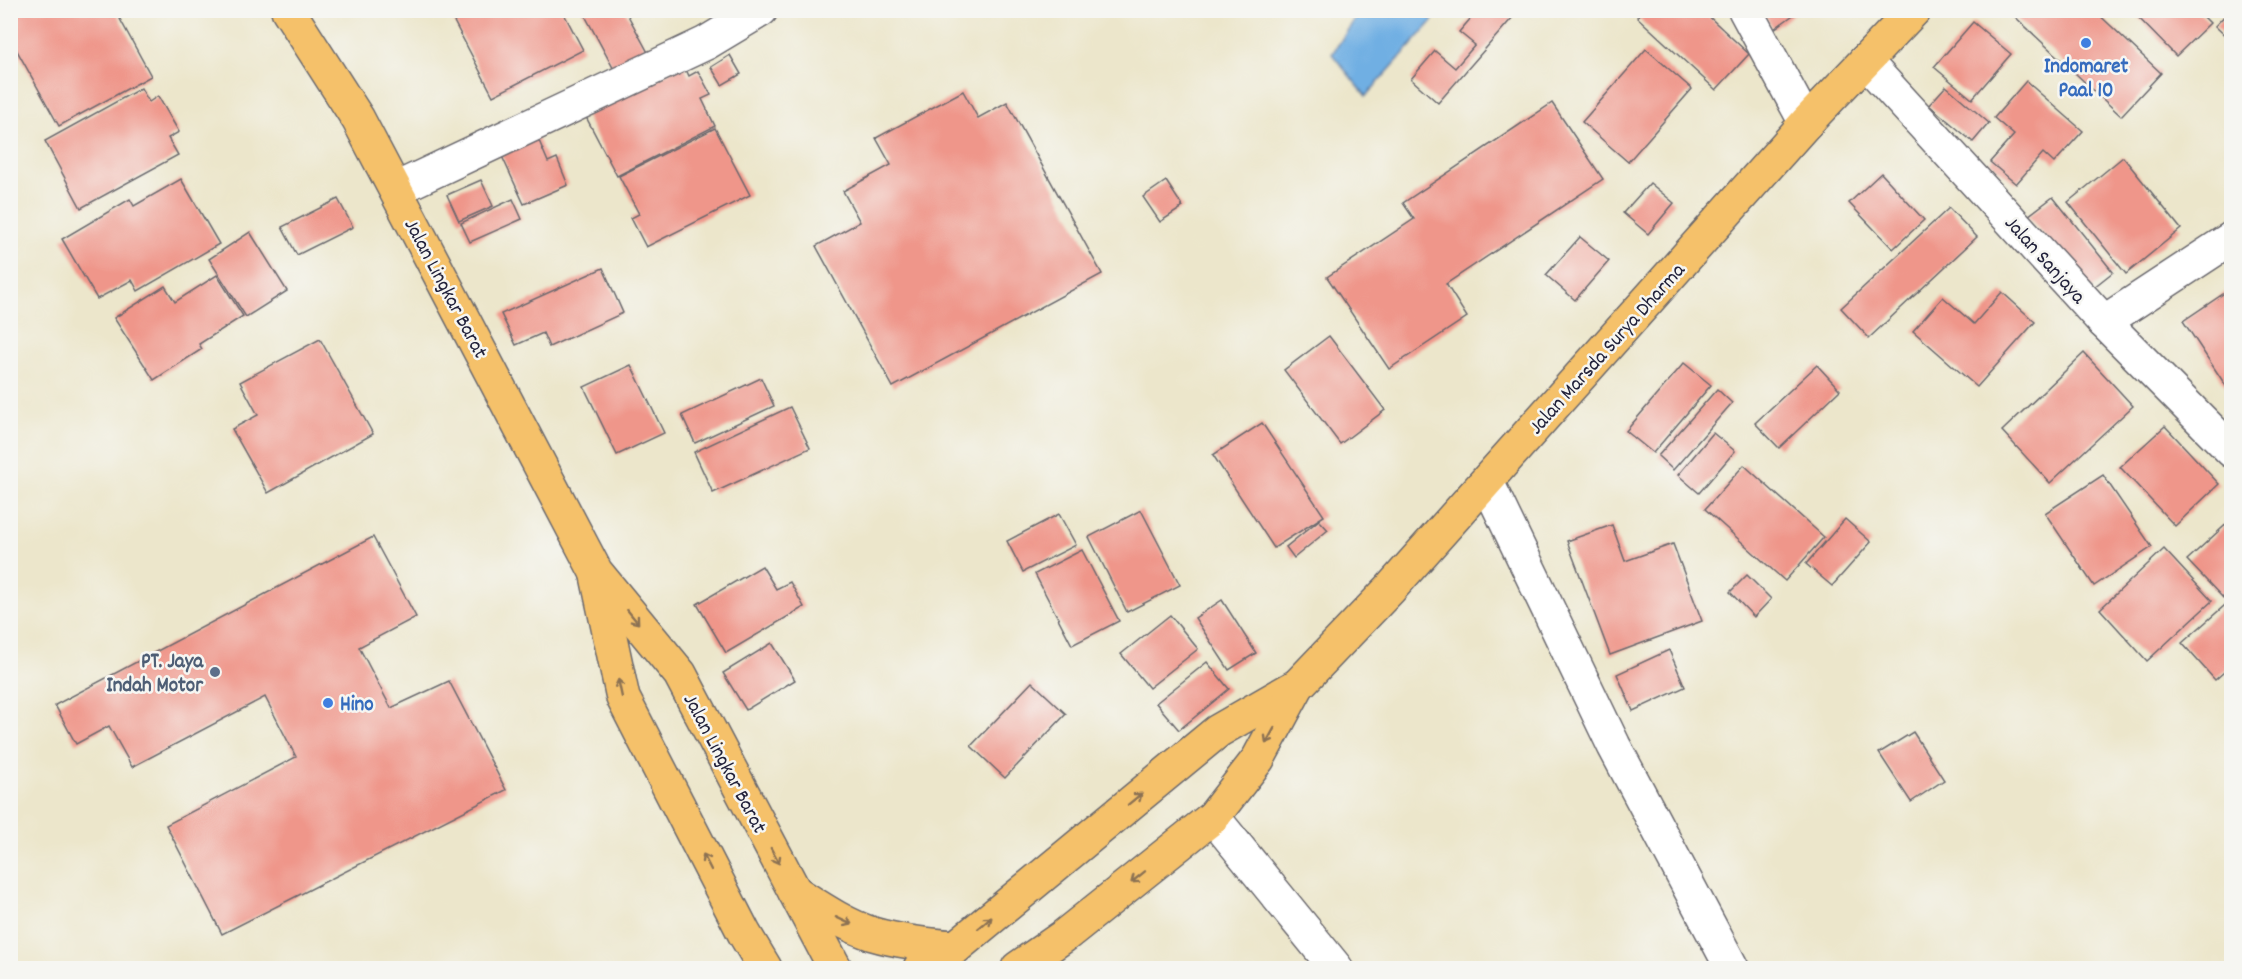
<svg xmlns="http://www.w3.org/2000/svg" width="2242" height="979" font-family="Dekko,sans-serif">
  <style>
    .water { fill: #6fafe3; stroke: #48688f; stroke-width: 1.5 }
    .building { fill: #ef968a }
    .lines { fill: none; stroke-linecap: round; stroke-linejoin: round }
    .minor-casing { stroke: #69676d; stroke-width: 36 }
    .trunk-casing { stroke: #69676d; stroke-width: 36 }
    .minor { stroke: #fff; stroke-width: 33 }
    .trunk { stroke: #f5c16b; stroke-width: 33 }
    .oneway { stroke: #8c7253 }
    .shop-dot { fill: #3f7fe0; stroke: #f6f6f2; stroke-width: 2 }
    .service-dot { fill: #5c6f8a; stroke: #f6f6f2; stroke-width: 2 }
    .labels { text-anchor: middle; stroke-width: 5; stroke-linejoin: round; paint-order: stroke }
    .shop-label { font-size: 21px; font-weight: bold; fill: #366cbe; stroke: #f6f6f2 }
    .street-label { font-size: 21px; fill: #22223b; stroke: #f6f6f2 }
    .service-label { font-size: 21px; font-weight: bold; fill: #4e5e75; stroke: #f6f6f2; text-anchor: end }
  </style>
  <rect width="100%" height="100%" fill="#f6f6f2"/>
  <filter id="ink" filterUnits="userSpaceOnUse"><feTurbulence type="fractalNoise" baseFrequency=".0167" numOctaves="2"/><feDisplacementMap in="SourceGraphic" scale="12" xChannelSelector="R" yChannelSelector="G"/><feConvolveMatrix kernelMatrix="1 2 1 2 8 2 1 2 1" color-interpolation-filters="sRGB"/></filter>
  <filter id="wash" filterUnits="userSpaceOnUse"><feTurbulence type="fractalNoise" baseFrequency=".008" numOctaves="4" result="noise"/><feDisplacementMap in="SourceGraphic" scale="24" xChannelSelector="R" yChannelSelector="G"/><feGaussianBlur stdDeviation="1.35" result="paint"/><feColorMatrix in="noise" values="0 0 0 0 0 0 0 0 0 0 0 0 0 0 0 0 0 1.4 0 .05"/><feComposite in="paint" operator="in"/></filter>
  <g filter="url(#wash)">
    <rect width="100%" height="100%" fill="#ece6cb"/>
    <path class="water" d="M1361,10L1437,11L1431,23L1366,96L1332,54Z"/>
    <g id="blocks">
      <g class="building">
        <path d="M22,10H115L151,76L59,126L10,38V17Z"/>
        <path d="M448,10H562L583,50L493,96Z"/>
        <path d="M582,10H625L652,60L618,77Z"/>
        <path d="M1478,10H1506L1513,17L1438,103L1411,79L1435,51L1455,68L1475,45L1459,32Z"/>
        <path d="M1643,10H1702L1749,54L1716,90L1637,17Z"/>
        <path d="M1761,10H1800L1774,29Z"/>
        <path d="M2015,10H2094L2161,73L2121,116L2012,14Z"/>
        <path d="M2131,10H2197L2210,23L2176,56Z"/>
        <path d="M2230,10H2232V42L2215,26Z"/>
        <path d="M1973,22L2011,54L1972,99L1934,67Z"/>
        <path d="M1646,49L1692,89L1628,162L1582,122Z"/>
        <path d="M730,55L741,74L722,85L711,67Z"/>
        <path d="M684,65L689,76L698,71L711,95L702,99L715,126L617,176L585,115Z"/>
        <path d="M2026,81L2083,131L2054,163L2043,153L2016,184L1990,162L2014,135L1994,118Z"/>
        <path d="M1946,86L1989,123L1973,142L1929,105Z"/>
        <path d="M141,88L149,102L158,96L179,132L168,138L178,155L81,208L45,141Z"/>
        <path d="M963,91L978,118L1007,102L1102,274L893,387L816,246L860,222L843,191L891,165L876,138Z"/>
        <path d="M1552,103L1603,179L1446,284L1467,317L1389,369L1327,277L1414,219L1403,203Z"/>
        <path d="M715,128L750,195L646,247L631,218L639,214L619,176Z"/>
        <path d="M537,136L548,162L557,158L568,185L524,204L500,152Z"/>
        <path d="M2123,157L2181,229L2126,274L2068,202Z"/>
        <path d="M1881,173L1924,220L1893,249L1849,203Z"/>
        <path d="M181,179L219,244L138,291L132,280L97,299L62,239L130,199L134,206Z"/>
        <path d="M481,180L493,206L459,221L447,195Z"/>
        <path d="M1166,181L1183,207L1160,222L1143,197Z"/>
        <path d="M1650,183L1674,203L1648,234L1623,213Z"/>
        <path d="M2053,197L2113,272L2089,291L2028,216Z"/>
        <path d="M338,199L353,227L297,255L282,227Z"/>
        <path d="M513,199L522,219L470,242L461,223Z"/>
        <path d="M1949,208L1977,237L1869,338L1841,308Z"/>
        <path d="M250,232L287,291L246,317L209,259Z"/>
        <path d="M1580,237L1609,261L1575,300L1546,275Z"/>
        <path d="M603,268L623,313L549,347L543,333L516,345L501,314Z"/>
        <path d="M217,275L243,316L199,344L202,349L154,380L114,318L165,286L175,302Z"/>
        <path d="M2002,292L2035,322L1977,387L1913,331L1943,297L1974,324Z"/>
        <path d="M2226,292L2232,300L2230,392L2183,321Z"/>
        <path d="M1329,336L1385,410L1340,444L1284,370Z"/>
        <path d="M320,339L373,434L268,493L232,429L258,415L240,382Z"/>
        <path d="M2084,353L2133,406L2050,483L2002,431Z"/>
        <path d="M1684,363L1711,385L1653,453L1626,431Z"/>
        <path d="M631,365L664,433L617,455L584,387Z"/>
        <path d="M1817,365L1840,390L1779,448L1755,423Z"/>
        <path d="M761,378L774,406L695,443L682,415Z"/>
        <path d="M1717,389L1732,403L1673,470L1658,456Z"/>
        <path d="M790,407L810,448L713,493L694,452Z"/>
        <path d="M1262,423L1324,516L1274,548L1213,455Z"/>
        <path d="M2165,426L2219,484L2175,526L2120,467Z"/>
        <path d="M1713,433L1735,451L1699,493L1678,475Z"/>
        <path d="M1744,465L1824,537L1785,581L1705,509Z"/>
        <path d="M2103,475L2152,547L2094,586L2045,513Z"/>
        <path d="M1141,510L1180,585L1127,612L1089,537Z"/>
        <path d="M1059,514L1076,545L1023,572L1007,541Z"/>
        <path d="M1845,519L1871,542L1832,586L1806,564Z"/>
        <path d="M2232,519V592L2224,599L2187,560Z"/>
        <path d="M1319,520L1328,530L1294,558L1286,547Z"/>
        <path d="M1612,525L1625,561L1673,544L1702,621L1610,655L1567,541Z"/>
        <path d="M373,537L416,617L359,647L391,708L449,681L506,790L222,934L166,825L296,757L265,697L132,767L109,726L76,744L55,705Z"/>
        <path d="M2164,549L2212,601L2147,661L2100,609Z"/>
        <path d="M1082,550L1119,621L1072,645L1035,574Z"/>
        <path d="M762,566L776,589L790,582L804,607L726,653L697,604Z"/>
        <path d="M1747,575L1771,599L1754,617L1730,592Z"/>
        <path d="M2232,599V665L2215,680L2182,643Z"/>
        <path d="M1222,600L1256,653L1229,670L1195,618Z"/>
        <path d="M1170,615L1198,649L1149,688L1121,654Z"/>
        <path d="M772,643L795,680L746,710L723,673Z"/>
        <path d="M1669,650L1685,687L1633,711L1617,674Z"/>
        <path d="M1207,662L1229,689L1179,730L1156,703Z"/>
        <path d="M1032,682L1066,714L1005,778L971,746Z"/>
        <path d="M1913,732L1944,780L1911,802L1879,753Z"/>
      </g>
    </g>
  </g>
  <g filter="url(#ink)">
    <use href="#blocks" fill-opacity="0" stroke="#69676d" stroke-width="1.5"/>
    <g class="lines">
      <defs>
        <g id="minor">
          <path d="M1745,10L1806,123"/>
          <path d="M1865,61L2104,322L2232,451"/>
          <path d="M396,189L706,43L761,10"/>
          <path d="M2104,322L2232,238"/>
          <path d="M1487,482L1614,746L1732,968"/>
          <path d="M1213,817L1336,968"/>
        </g>
        <g id="trunk">
          <path d="M288,10L358,119L596,572L680,674L835,968"/>
          <path d="M597,576L623,698L744,933L765,968"/>
          <path d="M795,892C820,908 845,925 873,934C900,942 928,945 956,947"/>
          <path d="M920,968L956,947L1218,731L1298,685"/>
          <path d="M1018,968L1064,936L1213,817L1258,759L1298,685L1390,589L1806,123L1914,10"/>
        </g>
      </defs>
      <use href="#minor" class="minor-casing"/>
      <use href="#trunk" class="trunk-casing"/>
      <use href="#minor" class="minor"/>
      <use href="#trunk" class="trunk"/>
    </g>
    <defs><path id="oneway-shaft" d="M-6 0H5M1.5-3L5.5 0L1.5 3" fill="none" stroke-width="1.6" stroke-linecap="round" stroke-linejoin="round" transform="scale(1.5)"/></defs>
    <g class="oneway">
      <use href="#oneway-shaft" transform="translate(633 617) rotate(51)"/>
      <use href="#oneway-shaft" transform="translate(620 688) rotate(-102)"/>
      <use href="#oneway-shaft" transform="translate(1270 736) rotate(119)"/>
      <use href="#oneway-shaft" transform="translate(1135 799) rotate(-39)"/>
      <use href="#oneway-shaft" transform="translate(775 856) rotate(62)"/>
      <use href="#oneway-shaft" transform="translate(707 862) rotate(-117)"/>
      <use href="#oneway-shaft" transform="translate(1138 877) rotate(141)"/>
      <use href="#oneway-shaft" transform="translate(844 921) rotate(25)"/>
      <use href="#oneway-shaft" transform="translate(985 923) rotate(-40)"/>
    </g>
  </g>
  <g class="shop-dot">
    <circle cx="2086" cy="43" r="6"/>
    <circle cx="328" cy="703" r="6"/>
  </g>
  <circle class="service-dot" cx="215" cy="672" r="6"/>
  <g class="labels">
    <g class="shop-label">
      <text x="2086" y="72">Indomaret<tspan x="2086" dy="24">Paal 10</tspan></text>
      <text x="340" y="710" text-anchor="start">Hino</text>
    </g>
    <g class="street-label">
      <text transform="translate(2046 259) rotate(48)" y="7">Jalan Sanjaya</text>
      <text transform="translate(447 288) rotate(62)" y="7">Jalan Lingkar Barat</text>
      <text transform="translate(1606 348) rotate(-48)" y="7">Jalan Marsda Surya Dharma</text>
      <text transform="translate(726 763) rotate(62)" y="7">Jalan Lingkar Barat</text>
    </g>
    <g class="service-label">
      <text x="203" y="667">PT. Jaya<tspan x="203" dy="24">Indah Motor</tspan></text>
    </g>
  </g>
  <rect width="2242" height="979" fill="none" stroke="#f6f6f2" stroke-width="36"/>
</svg>
